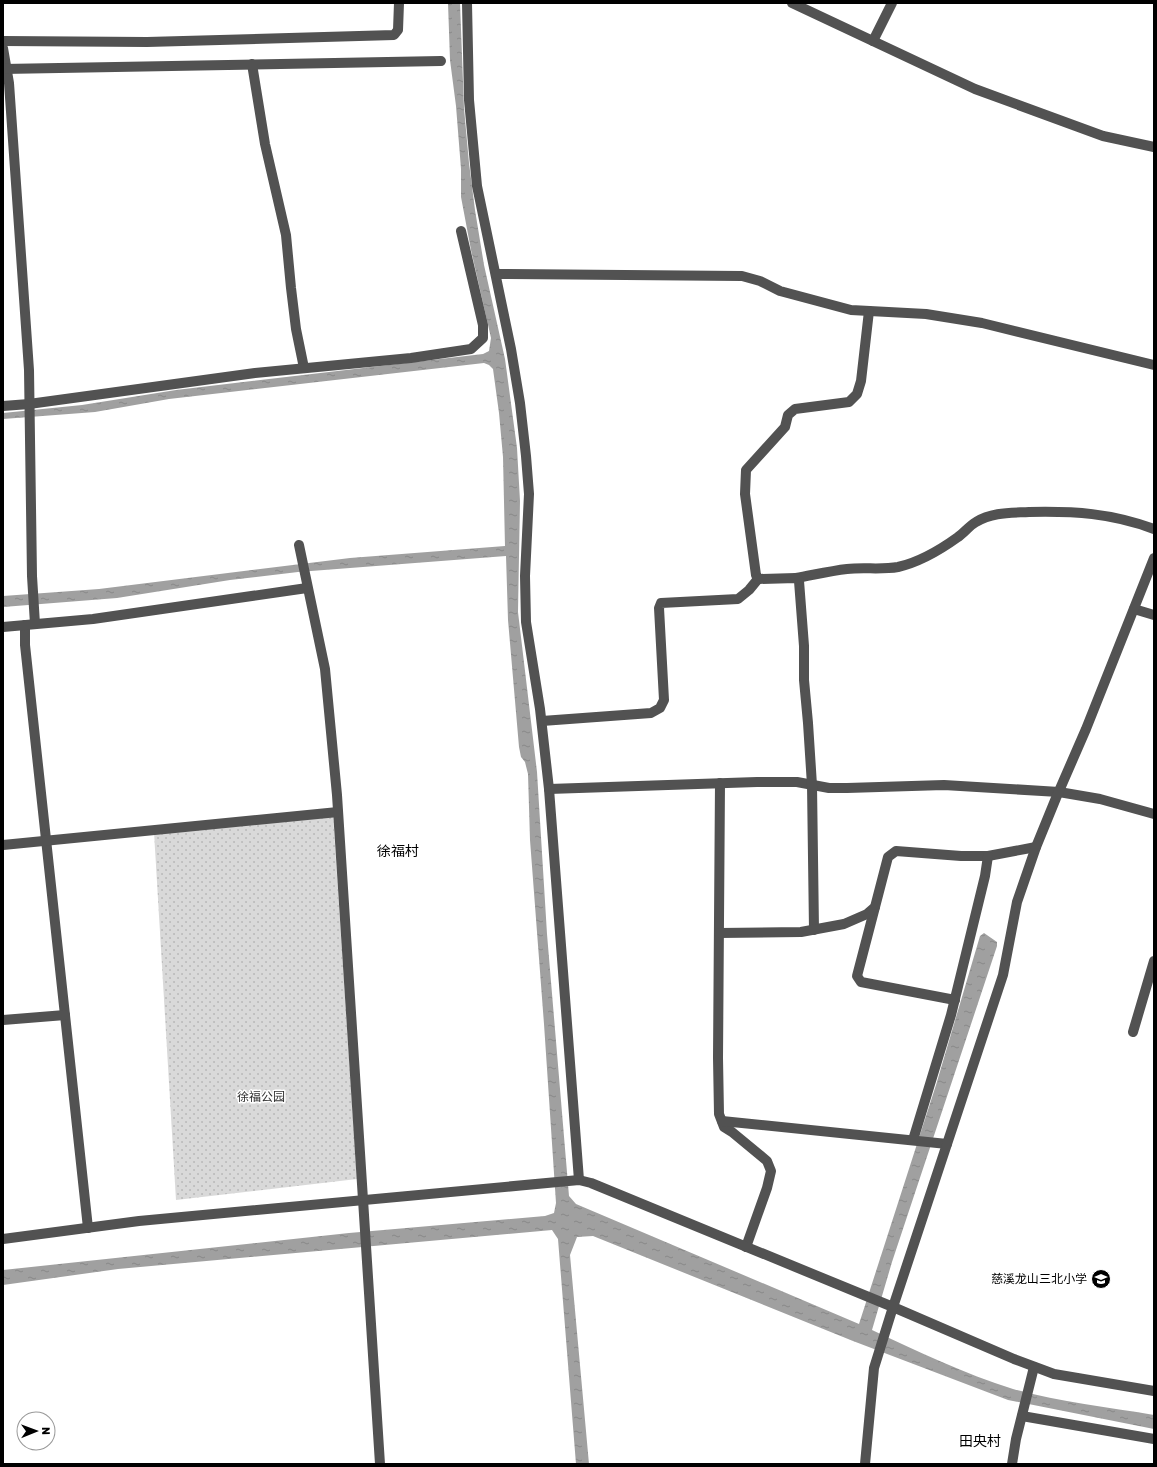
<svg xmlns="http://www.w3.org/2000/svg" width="1157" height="1467" font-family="Rubik,'Noto Sans SC',sans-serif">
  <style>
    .park { fill: url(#park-dots) }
    .water { fill: url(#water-ripples) }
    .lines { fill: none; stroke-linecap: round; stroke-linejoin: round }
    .minor { stroke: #525252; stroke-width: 10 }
    .labels { text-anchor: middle; stroke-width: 3; stroke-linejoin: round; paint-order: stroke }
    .park-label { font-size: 12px; fill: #303030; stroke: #fff }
    .poi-label { font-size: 12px; fill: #000; stroke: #fff; text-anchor: end }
    .quarter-label { font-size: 14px; fill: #000; stroke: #fff }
  </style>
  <defs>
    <pattern id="park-dots" width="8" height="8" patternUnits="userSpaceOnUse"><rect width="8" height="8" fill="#d9d9d9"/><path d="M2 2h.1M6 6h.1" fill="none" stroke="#b8b8b8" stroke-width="1.8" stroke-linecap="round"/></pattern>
    <pattern id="water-ripples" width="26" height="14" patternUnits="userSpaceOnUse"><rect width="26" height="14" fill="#a0a0a0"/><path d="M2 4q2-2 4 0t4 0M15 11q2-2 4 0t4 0" fill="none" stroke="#888"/></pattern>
  </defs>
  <rect width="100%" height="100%" fill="#fff"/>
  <path class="park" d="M333,815L357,1179L176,1200L154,832Z"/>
  <path class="water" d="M448,3H460L464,108L469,163L475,210L484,265L505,359L517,448L520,501L518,612L537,772L547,934L569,1196L576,1204L859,1324L936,1085L980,936L984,933L997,942V946L892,1262L872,1330C917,1351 965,1374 1013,1389C1058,1402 1107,1407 1154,1415V1429L1008,1400L853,1341L593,1236L577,1237L570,1255L589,1464H576L558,1239L552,1230L118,1269L3,1285V1270L349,1233L545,1216L554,1213L556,1203L544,1024L530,840L528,774L525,762L521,757L519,747L508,620L506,556L298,572L230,580L117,598L3,607V596L99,589L350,558L505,546L503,457L499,413L493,369L489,365L484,363L169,399L95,412L3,419V413L82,405L176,390L483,354L489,351L491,338L471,250L461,197V169L456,106L450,60Z"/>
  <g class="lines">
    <g class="minor">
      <path d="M467,3L469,100L477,186L511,349L520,403L526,456L529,494L525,576L526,622L540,709L549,789L579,1180"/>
      <path d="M792,3L975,89L1103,136L1154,147"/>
      <path d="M3,41L147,42L394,35L398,30L399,3"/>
      <path d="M873,41L892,3"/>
      <path d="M3,48L9,83L29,370L32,576L35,624"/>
      <path d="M252,64L265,144L286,235L291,288L296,329L304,368"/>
      <path d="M3,69L441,61"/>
      <path d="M496,274L742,276L760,281L780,291L851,310L926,314L982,323L1154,365"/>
      <path d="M3,406L29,404L255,373L411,358L471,349L483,338V325L461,231"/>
      <path d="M299,545L325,669L337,795L380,1464"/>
      <path d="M796,578C813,575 830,571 847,569C864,567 881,570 898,567C920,562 940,550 958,537C964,533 969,526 976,522C992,512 1011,513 1029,512C1074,511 1111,513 1154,529"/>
      <path d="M1134,609L1154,615"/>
      <path d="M25,625V645L88,1228"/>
      <path d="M3,627L93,619L307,588"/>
      <path d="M542,721L651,713L660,708L664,700L659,608L661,603L738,599L749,590L758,579"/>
      <path d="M720,783L718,1058L719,1114L724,1127L732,1132L767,1161L771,1171L767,1188L746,1247"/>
      <path d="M549,789L757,782H797L829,788H847L944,785L1059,792L1100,799L1154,814"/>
      <path d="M3,845L338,812"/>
      <path d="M875,907L857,976L861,982L955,1000"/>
      <path d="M814,930L812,785L808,723L804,680V646L799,581L796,578L758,579L756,575L745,494L746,470L785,427L788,415L795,409L849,402L857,394L861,381L869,311"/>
      <path d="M719,933L801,932L844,924L867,914L875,907L888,857L896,851L961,856H988L1036,847"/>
      <path d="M3,1020L65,1015"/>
      <path d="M1133,1032L1154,961"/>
      <path d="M722,1121L947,1144"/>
      <path d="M913,1140L951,1015L985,876L988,856"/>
      <path d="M3,1239L139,1221L579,1180L591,1183L893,1307L1014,1359L1054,1374L1154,1391"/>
      <path d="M1022,1416L1154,1439"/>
      <path d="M865,1464L874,1368L893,1307L1003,975L1017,902L1036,847L1056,798L1086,729L1154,558"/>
      <path d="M1012,1464L1016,1439L1034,1367"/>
    </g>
  </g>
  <defs>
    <symbol id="school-disc" viewBox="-11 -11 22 22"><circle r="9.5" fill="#000" stroke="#fff"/><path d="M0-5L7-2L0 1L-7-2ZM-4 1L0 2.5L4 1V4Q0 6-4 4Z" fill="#fff"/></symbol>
  </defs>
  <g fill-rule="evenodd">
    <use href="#school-disc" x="1090" y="1268" width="22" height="22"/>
  </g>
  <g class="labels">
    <g class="park-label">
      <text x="261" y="1101">徐福公园</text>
    </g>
    <g class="poi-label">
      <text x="1087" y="1283">慈溪龙山三北小学</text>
    </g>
    <g class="quarter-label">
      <text x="398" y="856">徐福村</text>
      <text x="980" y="1446">田央村</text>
    </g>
  </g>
  <rect width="1157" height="1467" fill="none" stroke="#000000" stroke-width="8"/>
  <g transform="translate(36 1431) rotate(89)"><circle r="19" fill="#ffffff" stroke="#999999"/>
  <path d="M0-3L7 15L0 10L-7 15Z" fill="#000000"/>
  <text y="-6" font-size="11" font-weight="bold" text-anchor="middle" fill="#000000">N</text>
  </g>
</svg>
